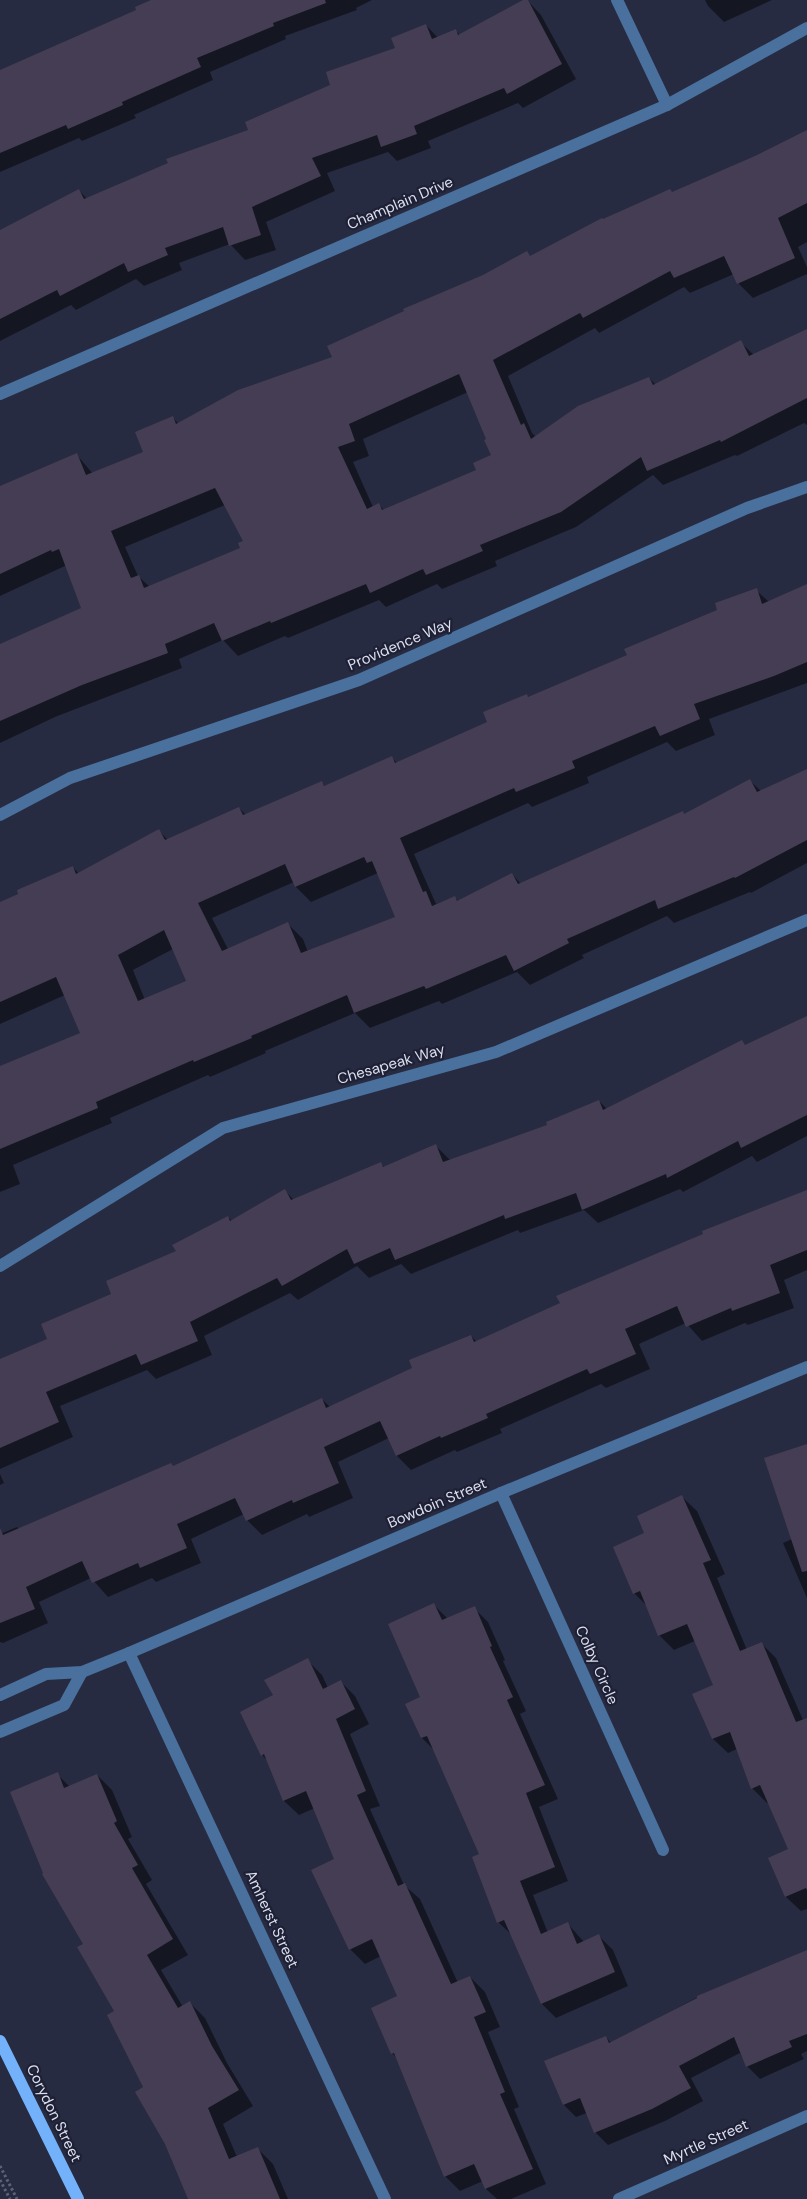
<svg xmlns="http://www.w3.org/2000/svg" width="807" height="2199" font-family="'DM Sans',sans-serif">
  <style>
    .shadow { fill: #0007; fill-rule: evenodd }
    .building { fill: #453d54; fill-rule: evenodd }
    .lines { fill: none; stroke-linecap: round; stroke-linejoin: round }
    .path { stroke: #5e6276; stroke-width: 3; stroke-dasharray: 2.5 2.5; stroke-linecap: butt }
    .minor { stroke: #4a709d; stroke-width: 12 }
    .major { stroke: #73b2fb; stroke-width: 12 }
    .labels { text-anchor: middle; stroke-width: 4.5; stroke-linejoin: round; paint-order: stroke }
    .street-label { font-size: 15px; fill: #dcdfee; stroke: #1e2136 }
  </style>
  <rect width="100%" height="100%" fill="#272b41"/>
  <g class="shadow">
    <path d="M154,0H372L356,8L357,10L285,36L286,39L210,72L213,80L134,115L136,118L82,141L79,138L0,172V71L138,10Z"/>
    <path d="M527,0L541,15L576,79L523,108L518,103L428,141L431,148L397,161L388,152L327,173L335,191L266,222L276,250L245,260L230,244L179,263L182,270L144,286L136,279L76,310L71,305L0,341V231L79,190L87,199L250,131L397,49L426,25L438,38L455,30L461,36Z"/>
    <path d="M705,0H772L724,22L708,6Z"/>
    <path d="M807,131V242L798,247L807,267V274L753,298L738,283L734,274L690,293L684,287L599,333L595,328L508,376L532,433L536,437L649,378L656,385L740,342L754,355L807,331V425L804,423L737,456L735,455L663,485L653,475L576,527L495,561L497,566L442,589L437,584L386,607L379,600L288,638L285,636L238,656L223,640L179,659L182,668L55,717L0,743V645L82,608L67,565L0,596V487L77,455L93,474L145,453L172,417L179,424L334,358L527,253L531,257L603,221L673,193L756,157ZM468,392L488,440L492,456L477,471L384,510L379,505L373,507L353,462L369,456L363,439ZM225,505L245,541L242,548L150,587L138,576L125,547Z"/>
    <path d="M807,586V683L709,719L715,735L676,751L667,742L587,777L589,783L532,807L528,803L414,854L436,904L454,897L459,902L512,874L521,884L685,815L750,781L761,791L807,771V863L751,893L750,892L674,923L667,916L582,955L584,958L530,985L517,972L442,1004L439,1001L370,1028L355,1013L265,1051L266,1053L210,1077L208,1075L110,1118L112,1123L13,1165L20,1184L0,1192V1067L82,1033L65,995L0,1024V903L73,867L79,874L159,831L168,840L239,808L246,815L321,782L325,786L391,757L397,763L488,723L527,696L529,698L628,655L719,611L756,590L769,602ZM378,873L397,918L308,952L303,939L288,924L228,949L212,918L294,882L296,887L311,902ZM173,949L187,982L145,1000L133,970Z"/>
    <path d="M807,1017V1136L757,1162L752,1156L683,1192L680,1189L598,1223L584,1210L520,1233L518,1230L411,1274L401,1264L369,1278L357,1266L298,1300L290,1293L204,1336L212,1355L156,1379L147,1370L60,1406L73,1437L0,1469V1360L49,1339L228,1217L232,1221L285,1191L294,1200L381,1164L385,1168L436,1146L450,1160L549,1126L599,1101L607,1109L742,1042L746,1046Z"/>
    <path d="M807,1191V1270L784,1280L794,1308L748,1325L745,1323L702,1341L686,1323L639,1344L650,1369L606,1388L601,1384L500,1429L502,1433L457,1452L455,1450L411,1470L397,1456L389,1438L338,1462L353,1498L309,1517L307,1514L262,1535L247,1520L244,1514L191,1539L201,1563L156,1582L152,1578L108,1597L91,1578L39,1602L48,1623L3,1643L0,1642V1534L17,1527L20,1530L174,1467L322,1399L330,1407L414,1369L471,1336L477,1342Z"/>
    <path d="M807,1445V1598L783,1543L792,1539Z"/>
    <path d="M0,1474L4,1483L0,1485Z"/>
    <path d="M682,1497L697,1511L725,1574L717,1578L747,1650L761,1643L776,1658L803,1720L807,1719V1909L801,1911L786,1897L770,1858L790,1849L769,1802L767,1803L752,1788L737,1749L728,1753L713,1739L715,1685L695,1641L674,1650L659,1635L648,1607L634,1593L614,1548L646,1534Z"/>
    <path d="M434,1605L448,1619L474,1608L488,1622L505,1660L503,1661L526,1711L520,1714L558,1799L539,1807L568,1881L533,1895L548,1933L568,1924L584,1942L599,1936L613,1950L628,1986L556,2018L542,2004L513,1936L498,1922L481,1855L435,1751L422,1738L407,1705L422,1698Z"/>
    <path d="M307,1660L322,1675L328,1688L341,1682L355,1696L369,1724L350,1734L380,1806L370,1809L404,1885L420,1899L458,1983L470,1977L485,1992L500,2027L488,2032L519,2107L514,2109L546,2184L511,2199H497L486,2189L483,2181L460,2191L445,2176L398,2059L392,2053L398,1997L381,1956L365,1964L350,1949L336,1860L315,1808L299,1815L284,1801L268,1761L262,1755L274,1696Z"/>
    <path d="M57,1774L70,1787L97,1775L112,1790L132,1837L128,1839L152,1880L146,1884L188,1955L161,1970L183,2007L190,2003L205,2018L227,2063L253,2106L223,2124L237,2157L257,2148L273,2164L288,2199H189L116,2011L85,1944Z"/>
    <path d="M807,1951V2051L801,2054L804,2059L760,2079L747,2066L740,2053L691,2078L703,2101L665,2121L608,2145L595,2132L587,2113L576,2117L564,2105L546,2062L606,2037L611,2043L698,1997Z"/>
  </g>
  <g class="building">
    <path d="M151,0H325L326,3L273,23L274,26L197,58L201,67L122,102L123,105L68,129L66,125L0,153V70L136,10L135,7Z"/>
    <path d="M523,0H528L562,64L507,94L504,88L414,126L417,134L381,147L377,135L312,158L321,176L252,207L261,235L229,246L223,227L165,248L168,255L128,272L124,263L60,296L57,290L0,319V230L79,189L84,199L168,163L166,159L248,130L245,122L330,85L326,72L395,48L391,38L426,24L432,39L456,29L458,35Z"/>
    <path d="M807,130V203L778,218L795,258L737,284L724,256L674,278L670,271L583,318L580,313L493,360L521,425L524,423L531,439L578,406L649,377L653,385L741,340L749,356L807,329V398L721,442L720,440L647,471L641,457L561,512L480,545L483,551L426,575L423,569L370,593L366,584L271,623L270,621L222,641L214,623L165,644L168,653L82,685L0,721V644L81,608L59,549L52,552L51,550L0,574V486L77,453L86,475L143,452L135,432L173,416L176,424L238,390L332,357L327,346L404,311L403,309L483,275L527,251L530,256L602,218L603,219L670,189L672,192L755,156ZM459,374L486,439L484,440L491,455L473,463L476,470L382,510L379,503L367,509L338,447L355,441L349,424ZM215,488L243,541L238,543L240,548L144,588L139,575L131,578L111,531Z"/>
    <path d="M807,584V662L774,676L694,704L700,719L660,736L655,726L572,761L575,768L516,792L514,788L400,838L423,892L426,891L432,906L455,896L457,901L512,873L518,884L683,811L684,814L750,779L757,792L807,769V840L735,878L734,877L658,909L655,900L567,939L569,943L514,971L506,955L426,989L424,986L354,1013L347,995L251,1036L252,1038L194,1062L193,1060L96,1102L98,1108L0,1149V1066L80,1033L56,977L0,1002V902L18,894L17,890L73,866L76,874L159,829L165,840L239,807L243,815L322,781L324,786L392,756L395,763L487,722L483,712L527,694L528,697L627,655L624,649L717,610L715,603L757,588L762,604ZM364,857L367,863L372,861L395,917L301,953L288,922L222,951L198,903L285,864L295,887ZM164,930L186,981L138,1001L118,955Z"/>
    <path d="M807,1016V1115L741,1148L738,1141L667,1178L666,1174L582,1210L576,1193L505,1219L504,1215L395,1260L390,1248L354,1264L347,1249L282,1286L277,1278L190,1322L198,1341L141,1365L136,1354L46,1392L59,1422L0,1448V1359L47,1339L41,1324L111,1294L106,1281L176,1251L172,1245L228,1216L230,1221L285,1189L291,1200L381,1162L383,1167L436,1144L443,1162L547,1125L546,1122L599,1100L603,1110L742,1040L745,1045Z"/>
    <path d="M807,1190V1250L770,1265L780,1293L732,1311L731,1308L686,1327L677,1306L625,1329L636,1354L590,1374L587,1369L486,1414L488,1418L441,1438L440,1436L396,1456L380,1421L324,1447L339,1483L293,1503L292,1500L246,1521L235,1498L177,1524L187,1548L140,1568L138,1563L92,1583L82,1561L26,1587L35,1609L0,1623V1528L3,1535L171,1463L173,1466L322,1398L326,1408L412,1368L409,1360L471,1335L474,1342L560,1303L556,1296L703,1234L702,1231Z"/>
    <path d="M807,1444V1571L802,1572L764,1458Z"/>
    <path d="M682,1495L711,1560L703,1563L740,1651L762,1642L796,1722L807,1718V1890L806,1888L785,1897L768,1858L788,1849L760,1785L751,1789L730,1732L712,1739L692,1694L713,1685L687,1624L658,1636L640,1591L633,1594L613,1547L644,1533L637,1516Z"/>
    <path d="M434,1603L442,1620L475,1606L492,1646L490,1647L513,1697L507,1700L545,1785L526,1793L555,1867L520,1881L541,1934L568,1922L577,1944L599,1934L615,1972L541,2004L504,1920L497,1923L472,1857L479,1854L427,1736L421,1738L405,1704L420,1697L388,1624Z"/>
    <path d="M308,1658L323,1689L341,1680L355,1709L336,1719L366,1791L357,1795L398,1886L405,1883L451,1984L470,1976L486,2012L474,2017L505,2092L500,2094L533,2169L485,2189L474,2164L444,2177L394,2053L391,2054L371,2008L397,1996L372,1939L349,1950L311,1870L334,1859L306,1791L283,1801L264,1754L261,1756L240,1712L273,1695L264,1680Z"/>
    <path d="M58,1772L64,1788L97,1774L117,1821L114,1823L138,1865L132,1868L173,1939L147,1955L178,2008L190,2001L212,2046L239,2090L208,2108L229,2159L258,2147L280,2199H188L165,2144L135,2092L143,2087L107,2015L114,2011L77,1947L83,1944L42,1874L43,1873L10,1792Z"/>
    <path d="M807,1950V2034L789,2041L792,2047L746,2067L734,2037L679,2066L691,2088L652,2109L594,2133L580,2098L563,2105L544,2061L606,2036L609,2043L697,1998V1996Z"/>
  </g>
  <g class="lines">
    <g class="path">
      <path d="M0,2166L17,2199"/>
      <path d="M0,2180L10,2199"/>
    </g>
    <g class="minor">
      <path d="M617,0L667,105"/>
      <path d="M0,394L667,105L807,28"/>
      <path d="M0,815L70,778L359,680L747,508L807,487"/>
      <path d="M0,1266L223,1128L496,1052L807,920"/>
      <path d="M501,1493L663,1850"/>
      <path d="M129,1653L385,2199"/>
      <path d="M0,1695L46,1674L82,1672L129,1653L501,1493L807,1367"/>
      <path d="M0,1732L64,1705L82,1672"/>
      <path d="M619,2199L807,2116"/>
    </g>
    <path class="major" d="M0,2041L78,2199"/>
  </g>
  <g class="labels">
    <g class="street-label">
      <text transform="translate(400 203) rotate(-23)" y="5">Champlain Drive</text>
      <text transform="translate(400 644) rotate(-23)" y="5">Providence Way</text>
      <text transform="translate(391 1064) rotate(-16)" y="5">Chesapeak Way</text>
      <text transform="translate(437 1503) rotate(-23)" y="5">Bowdoin Street</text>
      <text transform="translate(597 1665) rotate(66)" y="5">Colby Circle</text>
      <text transform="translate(272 1919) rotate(65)" y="5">Amherst Street</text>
      <text transform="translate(54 2113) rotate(64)" y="5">Corydon Street</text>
      <text transform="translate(706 2142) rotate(-24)" y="5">Myrtle Street</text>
    </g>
  </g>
</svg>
